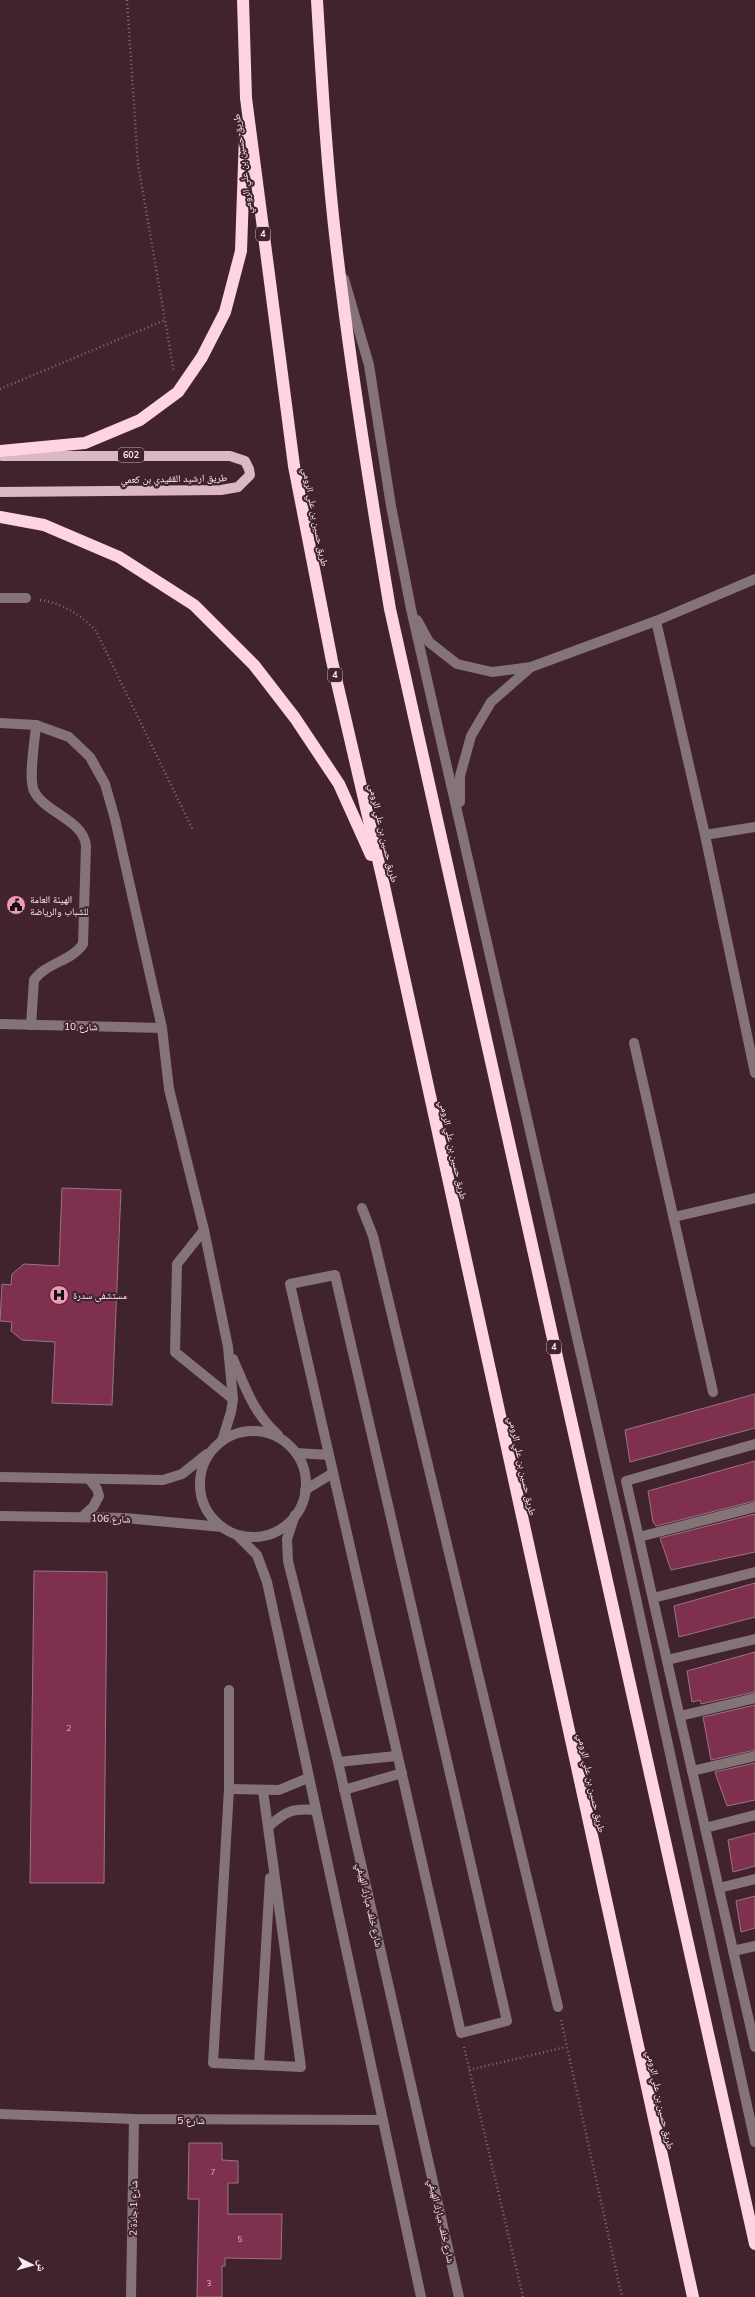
<svg xmlns="http://www.w3.org/2000/svg" width="755" height="2297" font-family="Mulish,'Noto Naskh Arabic',sans-serif">
  <style>
    .building { fill: #7e304e; stroke: #997580 }
    .lines { fill: none; stroke-linecap: round; stroke-linejoin: round }
    .path { stroke: #856b73; stroke-width: 2.5; stroke-dasharray: 1 3; stroke-linecap: butt }
    .minor { stroke: #847478; stroke-width: 10 }
    .major { stroke: #dbb9c2; stroke-width: 10 }
    .highway { stroke: #fdd4e0; stroke-width: 12 }
    .labels { text-anchor: middle; stroke-width: 4; stroke-linejoin: round; paint-order: stroke }
    .number-label { font-size: 8px; fill: #ddbdc8 }
    .shield { fill: #41232d; stroke: #c5b0b6; stroke-width: 1 }
    .shield-label { font-size: 9px; font-weight: bold; fill: #fdecf1 }
    .street-label { font-size: 10px; fill: #fdecf1; stroke: #41232d }
    .poi-label { font-size: 10px; fill: #fdecf1; stroke: #41232d; text-anchor: start }
  </style>
  <rect width="100%" height="100%" fill="#41232d"/>
  <g class="building">
    <path d="M62,1188L121,1190L112,1405L52,1403L55,1342L22,1340L11,1331L12,1322L0,1321L2,1284L11,1285L12,1274L24,1264L59,1266Z"/>
    <path d="M755,1394V1428L630,1462L625,1430Z"/>
    <path d="M755,1461V1501L656,1526L653,1522L648,1491Z"/>
    <path d="M755,1514V1552L671,1570L660,1538Z"/>
    <path d="M34,1571L107,1572L104,1883H30Z"/>
    <path d="M755,1583V1617L679,1637L674,1606Z"/>
    <path d="M755,1652V1692L701,1704L700,1700L692,1702L687,1671Z"/>
    <path d="M755,1705V1750L711,1760L703,1717Z"/>
    <path d="M755,1763V1800L727,1806L715,1772Z"/>
    <path d="M755,1833V1866L733,1872L728,1840Z"/>
    <path d="M755,1896V1928L741,1932L736,1901Z"/>
    <path d="M189,2143H222V2160L238,2161V2183H228V2214H282L281,2259L225,2258V2266H222V2297H197L199,2199H188Z"/>
  </g>
  <g class="lines">
    <g class="path">
      <path d="M127,0L138,164L174,372"/>
      <path d="M0,389L165,320"/>
      <path d="M40,600C63,603 78,614 95,629L193,830"/>
      <path d="M561,2020L622,2297"/>
      <path d="M464,2047L523,2297"/>
      <path d="M469,2070L566,2047"/>
    </g>
    <g class="minor">
      <path d="M344,279L369,365L391,506L411,609L625,1548L755,2142"/>
      <path d="M0,598H26"/>
      <path d="M417,620L429,642L457,664L492,672L531,667L656,621L755,579"/>
      <path d="M656,621L705,835L755,1073"/>
      <path d="M0,723L36,725L69,737L90,757L105,784L115,819L162,1028L169,1089L204,1230L228,1347L233,1399L231,1412L222,1441"/>
      <path d="M460,802V776L471,736L491,702L531,667"/>
      <path d="M705,835L755,827"/>
      <path d="M0,1024L162,1028"/>
      <path d="M31,1025L34,980C46,963 72,961 83,944L86,846C84,820 45,813 34,791C28,778 35,741 36,725"/>
      <path d="M634,1043L713,1392"/>
      <path d="M362,1208L373,1236L558,2007"/>
      <path d="M674,1217L755,1198"/>
      <path d="M204,1230L177,1264L175,1352L233,1399"/>
      <path d="M335,1275L507,2021L461,2033L290,1284Z"/>
      <path d="M233,1359C246,1389 253,1412 278,1435"/>
      <circle cx="253" cy="1484" r="53"/>
      <path d="M755,1444L626,1481L755,2047"/>
      <path d="M296,1453L329,1455"/>
      <path d="M0,1477L163,1480L182,1474L207,1454"/>
      <path d="M305,1490L333,1473"/>
      <path d="M295,1515L287,1539L288,1561L338,1762L459,2297"/>
      <path d="M0,1516L125,1518L222,1527"/>
      <path d="M82,1517L93,1507L99,1496L97,1489L89,1479"/>
      <path d="M237,1535L257,1555L267,1582L421,2297"/>
      <path d="M639,1537L755,1507"/>
      <path d="M653,1598L755,1572"/>
      <path d="M667,1660L755,1639"/>
      <path d="M229,1690V1789L213,2063L301,2067L263,1791"/>
      <path d="M680,1716L755,1698"/>
      <path d="M338,1762L396,1756"/>
      <path d="M692,1771L755,1756"/>
      <path d="M229,1789L279,1790L308,1778"/>
      <path d="M344,1790L402,1773"/>
      <path d="M268,1827C285,1812 291,1808 315,1810"/>
      <path d="M705,1828L755,1815"/>
      <path d="M719,1888L755,1879"/>
      <path d="M733,1951L755,1946"/>
      <path d="M259,2065L270,1878"/>
      <path d="M0,2114L134,2119L383,2120"/>
      <path d="M131,2297L134,2119"/>
    </g>
    <path class="major" d="M0,492L221,490L238,487L250,475L249,469L245,461L230,456H2"/>
    <g class="highway">
      <path d="M243,0L246,98L294,466L332,661L383,881L693,2297"/>
      <path d="M317,0C322,84 327,169 337,252C351,371 370,490 390,609L755,2244"/>
      <path d="M0,451L85,443L140,420L178,392L202,357L225,312L241,251L245,135"/>
      <path d="M0,517L44,525L119,557L194,605L254,665L295,718L339,784L371,855"/>
    </g>
  </g>
  <defs>
    <symbol id="civic-disc" viewBox="-11 -11 22 22"><circle r="9.5" fill="#f09ab5" stroke="#41232d"/><path d="M-.6-6.5H3V-4.5H.6V-3L4-1V1h2V6H-6V1h2V-1L-.6-3ZM-1.2 2.5V6h2.4V2.5Z" fill="#111"/></symbol>
    <symbol id="hospital-disc" viewBox="-11 -11 22 22"><circle r="9.5" fill="#f09ab5" stroke="#41232d"/><path d="M-5-5h3v3.5h4V-5h3V5h-3V1.5h-4V5h-3Z" fill="#111"/></symbol>
  </defs>
  <g fill-rule="evenodd">
    <use href="#civic-disc" x="5" y="894" width="22" height="22"/>
    <use href="#hospital-disc" x="48" y="1284" width="22" height="22"/>
  </g>
  <g class="labels">
    <g class="number-label">
      <text x="69" y="1731">2</text>
      <text x="213" y="2175">7</text>
      <text x="240" y="2242">5</text>
      <text x="209" y="2286">3</text>
    </g>
    <g class="shield">
      <rect x="256" y="227" width="14" height="14" rx="3"/>
      <rect x="118" y="448" width="26" height="14" rx="3"/>
      <rect x="328" y="668" width="14" height="14" rx="3"/>
      <rect x="547" y="1340" width="14" height="14" rx="3"/>
    </g>
    <g class="shield-label">
      <text x="263" y="237">4</text>
      <text x="131" y="458">602</text>
      <text x="335" y="678">4</text>
      <text x="554" y="1350">4</text>
    </g>
    <g class="street-label">
      <text transform="translate(242 164) rotate(-97)" y="4">طريق حسين بن علي الرومي</text>
      <text transform="translate(174 478) rotate(-1)" y="4">طريق ارشيد القفيدي بن كعمي</text>
      <text transform="translate(316 517) rotate(79)" y="4">طريق حسين بن علي الرومي</text>
      <text transform="translate(384 833) rotate(77)" y="4">طريق حسين بن علي الرومي</text>
      <text transform="translate(81 1026) rotate(1)" y="4">شارع 10</text>
      <text transform="translate(454 1150) rotate(78)" y="4">طريق حسين بن علي الرومي</text>
      <text transform="translate(523 1466) rotate(78)" y="4">طريق حسين بن علي الرومي</text>
      <text transform="translate(111 1518) rotate(2)" y="4">شارع 106</text>
      <text transform="translate(592 1783) rotate(78)" y="4">طريق حسين بن علي الرومي</text>
      <text transform="translate(370 1905) rotate(77)" y="4">شارع خلف مبارك الهيفي</text>
      <text transform="translate(661 2100) rotate(78)" y="4">طريق حسين بن علي الرومي</text>
      <text x="191" y="2124">شارع 5</text>
      <text transform="translate(133 2208) rotate(-89)" y="4">شارع 1 جادة 2</text>
      <text transform="translate(442 2221) rotate(77)" y="4">شارع خلف مبارك الهيفي</text>
    </g>
    <g class="poi-label">
      <text x="30" y="903">الهيئة العامة<tspan x="30" dy="12">للشباب والرياضة</tspan></text>
      <text x="73" y="1299">مستشفى سدرة</text>
    </g>
  </g>
  <g transform="translate(32 2265) rotate(96)" stroke="#41232d" stroke-width="3" paint-order="stroke">
  <path d="M0-3L7 15L0 10L-7 15Z" fill="#fdecf1"/>
  <text y="-6" font-size="11" font-weight="bold" text-anchor="middle" fill="#fdecf1">ش</text>
  </g>
</svg>
